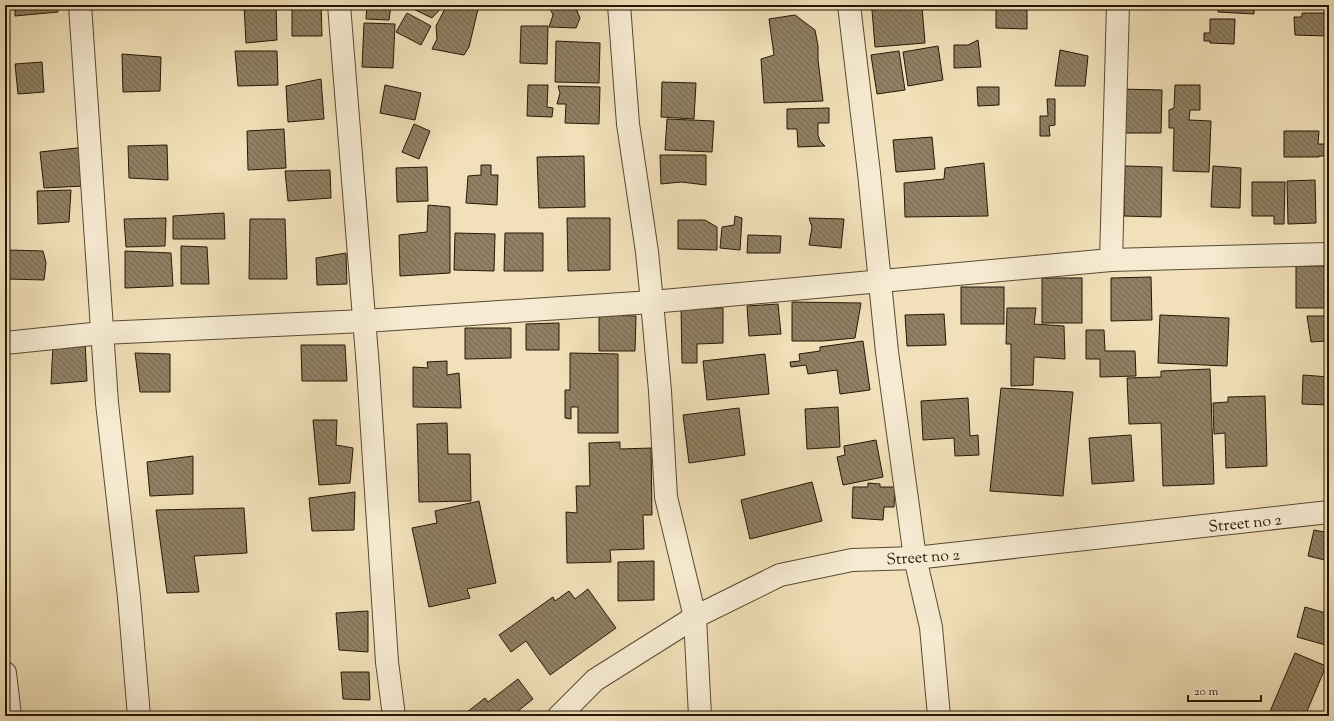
<svg xmlns="http://www.w3.org/2000/svg" width="1334" height="721" font-family="'Sorts Mill Goudy',serif">
  <style>
    .building { fill: url(#building-back-hatch); stroke: #251706 }
    .lines { fill: none; stroke-linecap: round; stroke-linejoin: round }
    .minor-casing { stroke: #584933; stroke-width: 24 }
    .minor { stroke: #f6ebd2; stroke-width: 22 }
    .labels { text-anchor: middle; stroke-width: 3; stroke-linejoin: round; paint-order: stroke }
    .street-label { font-size: 16px; fill: #251706; stroke: #f6ebd2 }
  </style>
  <defs>
    <pattern id="building-back-hatch" width="6" height="6" patternUnits="userSpaceOnUse"><rect width="6" height="6" fill="#8f8063"/><path d="M-1 5l2 2M0 0l6 6M5-1l2 2" fill="none" stroke="#756850"/></pattern>
  </defs>
  <rect width="100%" height="100%" fill="#f1e0b9"/>
  <filter id="stains"><feTurbulence type="fractalNoise" baseFrequency=".005" numOctaves="4"/><feColorMatrix values="0 0 0 0 .2 0 0 0 0 .09 0 0 0 0 .02 0 0 0 .5 -.17"/></filter>
  <radialGradient id="worn" r=".72"><stop offset=".6" stop-color="#630" stop-opacity="0"/><stop offset="1" stop-color="#630" stop-opacity=".3"/></radialGradient>
  <g class="building">
    <path d="M15,5H57L58,12L15,16Z"/>
    <path d="M104,5H138V9L104,6Z"/>
    <path d="M244,5H276L277,40L246,43Z"/>
    <path d="M292,5H321L322,36H292Z"/>
    <path d="M367,5H391L389,20L366,19Z"/>
    <path d="M405,5H444L432,18Z"/>
    <path d="M447,5H479L469,47L464,55L432,49L437,39L436,26Z"/>
    <path d="M714,5H754V7H713Z"/>
    <path d="M996,5H1027V29L996,28Z"/>
    <path d="M1219,5H1254V14L1218,12Z"/>
    <path d="M549,6H575L580,18L576,28L549,27L553,15Z"/>
    <path d="M922,7L925,43L875,47L872,10Z"/>
    <path d="M407,13L431,26L421,45L396,32Z"/>
    <path d="M1302,13H1328L1327,36L1295,35L1294,17H1302Z"/>
    <path d="M795,15L815,30L818,46V60L823,101L764,103L761,59L774,55L769,19Z"/>
    <path d="M1210,19H1235L1234,44L1210,43V41H1204V33H1210Z"/>
    <path d="M364,23L395,24L393,68L362,67Z"/>
    <path d="M521,26H548L547,64L520,63Z"/>
    <path d="M978,40L981,67L954,68V45H968Z"/>
    <path d="M556,41L600,43L599,83L555,82Z"/>
    <path d="M938,46L943,80L908,86L903,52Z"/>
    <path d="M1060,50L1088,56L1085,86H1055Z"/>
    <path d="M235,51H277L278,85L238,86Z"/>
    <path d="M899,51L905,90L877,94L871,55Z"/>
    <path d="M122,54L161,57L160,91L123,92Z"/>
    <path d="M42,62L44,92L18,94L15,64Z"/>
    <path d="M321,79L324,119L288,122L286,86Z"/>
    <path d="M662,82L696,83L694,119L661,117Z"/>
    <path d="M385,85L421,93L415,120L380,113Z"/>
    <path d="M528,85H548L547,107L553,108L552,117L527,116Z"/>
    <path d="M1175,85H1200V110H1190L1189,120L1211,121L1209,172L1173,171L1174,128H1169V110L1174,108Z"/>
    <path d="M558,86L600,87L599,124L565,123L566,104H557L560,93Z"/>
    <path d="M977,87H999V105L978,106Z"/>
    <path d="M1120,89L1162,90L1161,133H1120Z"/>
    <path d="M1047,99H1055V125L1049,126L1050,136H1040V116H1048Z"/>
    <path d="M829,108V123H818V135L820,141L825,146L798,147L797,129H787V109Z"/>
    <path d="M667,119L714,121L712,152L665,150Z"/>
    <path d="M414,124L430,131L419,159L402,152Z"/>
    <path d="M284,129L286,168L248,170L247,131Z"/>
    <path d="M1284,131H1319L1318,144H1329V156H1319V157H1284Z"/>
    <path d="M932,137L935,169L896,172L893,140Z"/>
    <path d="M167,145L168,180L129,178L128,146Z"/>
    <path d="M86,147L84,186L44,188L40,152Z"/>
    <path d="M660,155H706V185L681,182L661,184Z"/>
    <path d="M584,156L585,207L539,208L537,157Z"/>
    <path d="M984,163L988,216L905,217L904,183L944,179L945,168Z"/>
    <path d="M481,165H491V175H498L497,205L466,203L468,176L481,175Z"/>
    <path d="M1125,166L1162,167L1161,217L1124,216Z"/>
    <path d="M1213,166L1241,168L1240,208L1211,207Z"/>
    <path d="M427,167L428,201L397,202L396,168Z"/>
    <path d="M330,170L331,198L288,201L285,171Z"/>
    <path d="M1315,180L1316,223L1288,224L1287,181Z"/>
    <path d="M1252,182H1285L1284,224H1274V216H1252Z"/>
    <path d="M71,190L69,222L38,224L37,191Z"/>
    <path d="M428,205L450,207V273L400,276L399,235L427,232Z"/>
    <path d="M224,213L225,239H173V216Z"/>
    <path d="M735,216L742,218L740,250L720,248L722,227L734,225Z"/>
    <path d="M166,218L165,246L126,247L124,219Z"/>
    <path d="M567,218H610V270L568,271Z"/>
    <path d="M809,218L844,219L841,248L809,245L812,227Z"/>
    <path d="M250,219H285L287,279H249Z"/>
    <path d="M678,220H705L717,227V250L678,249Z"/>
    <path d="M455,233L495,234L494,271L454,270Z"/>
    <path d="M505,233H543V271H504Z"/>
    <path d="M748,235L781,236L780,253H747Z"/>
    <path d="M181,246L207,247L209,284H181Z"/>
    <path d="M8,250L43,251L46,263L44,280L7,279Z"/>
    <path d="M125,251L171,253L173,286L125,288Z"/>
    <path d="M346,253L347,284L317,285L316,258Z"/>
    <rect x="1296" y="266" width="33" height="42"/>
    <path d="M1151,277L1152,320L1111,321V278Z"/>
    <rect x="1042" y="278" width="40" height="45"/>
    <rect x="961" y="287" width="43" height="37"/>
    <path d="M792,302L861,303L855,338L823,341H792Z"/>
    <path d="M778,304L781,334L749,336L747,306Z"/>
    <path d="M681,308H723V343L697,344V363H682Z"/>
    <path d="M1007,308H1036L1034,324L1064,326L1065,359L1034,357L1033,385L1011,386V344H1006Z"/>
    <path d="M944,314L946,345L907,346L905,315Z"/>
    <path d="M599,315L636,316L635,351H599Z"/>
    <path d="M1160,315L1229,318L1227,366L1158,363Z"/>
    <path d="M1307,316H1328L1329,349L1328,341L1311,342Z"/>
    <path d="M559,323V350H526V324Z"/>
    <path d="M465,328H511V358L465,359Z"/>
    <path d="M1086,330H1104L1105,351H1135L1136,376L1100,377V359H1086Z"/>
    <path d="M85,341L87,381L51,384L53,344Z"/>
    <path d="M863,341L870,390L840,394L837,370L808,374L806,365L791,367L790,362L800,361L799,354L820,351V347Z"/>
    <path d="M301,345H345L347,381H302Z"/>
    <path d="M135,353L170,354V392H140Z"/>
    <path d="M570,353L618,354V433H578V407H571V419L565,418V390H570Z"/>
    <path d="M765,354L769,394L707,400L703,361Z"/>
    <path d="M447,361V375L459,373L461,408L413,407V367L428,368L427,362Z"/>
    <path d="M1210,369L1214,484L1163,486L1161,423L1129,424L1127,378L1161,377V371Z"/>
    <path d="M1303,375L1329,377V405L1302,404Z"/>
    <path d="M1001,388L1073,392L1063,496L990,491Z"/>
    <path d="M1265,396L1267,466L1226,468L1225,433L1214,434L1213,403L1228,402V397Z"/>
    <path d="M968,398L970,436L978,435L979,455L955,456L954,438L923,440L921,401Z"/>
    <path d="M838,407L840,447L807,449L805,409Z"/>
    <path d="M739,408L745,455L689,463L683,415Z"/>
    <path d="M313,420H337L336,445L353,448L350,483L319,485Z"/>
    <path d="M447,423L448,454H470L471,501L419,502L417,424Z"/>
    <path d="M1131,435L1134,481L1092,484L1089,438Z"/>
    <path d="M876,440L883,477L843,485L837,457L845,455L844,446Z"/>
    <path d="M620,442V449L651,448L652,515H643L644,549L610,550L611,562L567,563L566,512L577,513L576,486H590L589,443Z"/>
    <path d="M193,456V494L150,496L147,462Z"/>
    <path d="M812,482L822,521L750,539L741,500Z"/>
    <path d="M868,483L880,484V487H895L894,507H884L883,520L852,518L853,487H868Z"/>
    <path d="M355,492L354,530L312,531L309,498Z"/>
    <path d="M479,501L496,583L467,589L470,598L429,607L412,528L437,523L435,511Z"/>
    <path d="M244,508L247,553L194,556L199,592L167,593L156,510Z"/>
    <path d="M1314,530L1329,533V561L1308,556Z"/>
    <path d="M654,561V600L618,601V562Z"/>
    <path d="M588,589L616,628L550,675L526,641L511,652L499,635L553,597L555,601L569,591L575,599Z"/>
    <path d="M1305,607L1329,614V646L1297,637Z"/>
    <path d="M368,611V652L339,650L336,613Z"/>
    <path d="M1295,653L1326,666L1305,716H1268Z"/>
    <path d="M341,672H369L370,700L343,699Z"/>
    <path d="M518,679L533,699L512,716H462L485,698L488,702Z"/>
  </g>
  <g class="lines">
    <defs>
      <g id="minor">
        <path d="M80,5L107,403L129,597L139,716"/>
        <path d="M339,5L368,368L387,662L394,716"/>
        <path d="M619,5L628,124L647,252L652,302L660,391L666,497L695,617L700,716"/>
        <path d="M849,5L869,173L887,352L915,558L931,627L939,716"/>
        <path d="M1111,260L1118,5"/>
        <path d="M5,343L102,333L364,321L652,302L1111,260L1329,254"/>
        <path d="M5,673L10,716"/>
        <path d="M559,716L595,680L695,617L780,575L852,560L915,558L1329,512"/>
      </g>
    </defs>
    <use href="#minor" class="minor-casing"/>
    <use href="#minor" class="minor"/>
  </g>
  <g class="labels">
    <g class="street-label">
      <text transform="translate(1245 522) rotate(-6)" y="6">Street no 2</text>
      <text transform="translate(923 556) rotate(-4)" y="6">Street no 2</text>
    </g>
  </g>
  <rect width="1334" height="721" fill="none" stroke="#f1e0b9" stroke-width="20"/>
  <rect x="6" y="6" width="1322" height="709" fill="none" stroke="#251706" stroke-width="2"/>
  <rect x="10" y="10" width="1314" height="701" fill="none" stroke="#251706"/>
  <path d="M1188 695v6h73v-6" fill="none" stroke="#251706" stroke-width="2"/>
  <text x="1194" y="695" font-size="12" fill="#251706" stroke="#f6ebd2" stroke-width="3" paint-order="stroke">20 m</text>
  <rect width="100%" height="100%" filter="url(#stains)"/>
  <rect width="100%" height="100%" fill="url(#worn)"/>
</svg>
